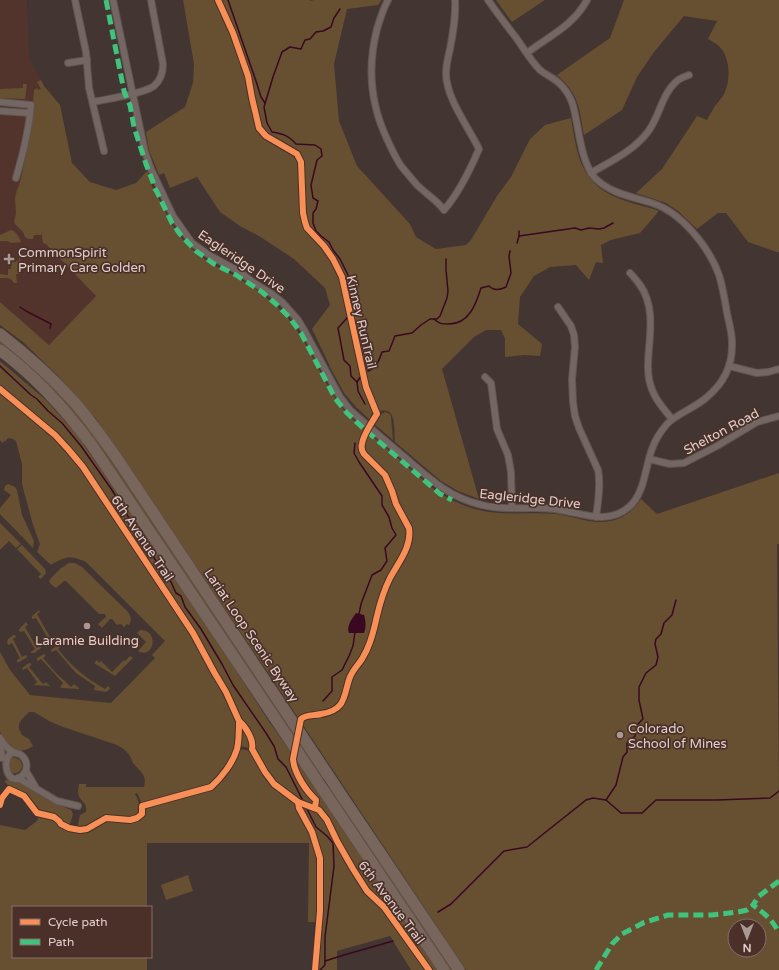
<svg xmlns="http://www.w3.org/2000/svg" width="779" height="970" font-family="'Varela Round',sans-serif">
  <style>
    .built { fill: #53342c }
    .green { fill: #665031; fill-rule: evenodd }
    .water { fill: #3a0821 }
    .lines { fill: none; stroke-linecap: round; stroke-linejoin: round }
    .stream { stroke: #3a0821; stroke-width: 1.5 }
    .street-casing { stroke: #605350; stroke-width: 8 }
    .highway-casing { stroke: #605350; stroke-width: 12 }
    .street { stroke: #736663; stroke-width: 6 }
    .highway { stroke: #78665d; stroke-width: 11 }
    .quiet { stroke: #40c37c; stroke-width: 5; stroke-dasharray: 10 5; stroke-linecap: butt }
    .cycleway-casing { stroke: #4b3029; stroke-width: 8 }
    .cycleway { stroke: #f78f57; stroke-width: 6 }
    .poi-dot { fill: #a99894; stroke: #4b3029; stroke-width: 1.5 }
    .labels { text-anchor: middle; stroke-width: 3.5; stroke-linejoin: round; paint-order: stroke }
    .poi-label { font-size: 13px; fill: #e0ceca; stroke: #4b3029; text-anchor: start }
    .street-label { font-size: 13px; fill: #e0ceca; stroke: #4b3029 }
  </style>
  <rect width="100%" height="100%" fill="#433531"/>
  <g class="built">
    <path d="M0,0H27L29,58L44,86L55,99L34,102L0,100Z"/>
    <path d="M0,114L23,115L33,117L30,138L26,157L21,175L51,178L46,243L96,296L49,345L0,302Z"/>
  </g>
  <g class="green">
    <path d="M183,0H309L312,1L313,0H381V1L378,5L347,9L334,64L339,121L357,166L410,224L416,237L436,249L466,245L471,240L497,196L511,177L530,139L545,125L571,118C577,154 580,183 618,198C631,204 646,206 659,211L640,233L611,240L601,245L603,263L596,262L589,280L576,265L550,267L534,276L520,297L518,324L542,344L540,356L524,355L505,357V339L501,330H486L474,337L442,369L479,499L458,491L441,481L395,442C394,434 396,413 387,411C382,409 380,413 374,410L372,413L370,420L356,407L344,393L330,367L328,362L312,329L330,305L325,288L294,259L259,236L240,226L220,212L197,177L170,188L164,173L159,175L149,150L146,132L185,107L193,83L194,64Z"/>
    <path d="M496,0H545L512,22Z"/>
    <path d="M624,0H779V252H777L748,242L726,213H718L697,229L678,211L666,203L636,193L662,169L697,116L707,120C709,116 712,111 715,106C717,103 720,100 723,96C731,82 731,58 719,46C716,43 711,41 708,39L717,21L684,16L654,52L637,77L622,110L584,135C579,107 579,94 557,75L610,38Z"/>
    <path d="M41,80L44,86L60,105L72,163L90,182L116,190L136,183L147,171L151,181L152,186C153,190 156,193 158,197C169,220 180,242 202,257C211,264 221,269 231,274C251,285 271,299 286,316C313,347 322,386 349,416L431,487C448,499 467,509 489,512C511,515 533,512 556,514C573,516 592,525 610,521C623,519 634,510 641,499L657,514L779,473V544H777L779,794V970H466L271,677L96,419L62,380L23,342L0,325V302L49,345L96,296L46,244L43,243L42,236L41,233V235H34L33,239H28L25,237L23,232L15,224L14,222L16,214L15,198L17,190L19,186L30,138L34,90L37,88L38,90L41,89L37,82ZM735,926H759V950H735Z"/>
    <path d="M23,84H27L25,99L0,98V89L23,88Z"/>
    <path d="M11,230C16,231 19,237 21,242L11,243L7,241H0V235Z"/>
    <path d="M20,256L21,274H16L17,283H14C11,277 6,278 0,278V274L8,275V269H11V262L19,261V257Z"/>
    <path d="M0,341L37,369L84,418L326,776L322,779L95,445L0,347Z"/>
    <path d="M0,361L47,401L78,436L206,625L270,723L293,755L437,970H430L387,907C379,900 371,893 365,884C349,863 338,837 325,813L318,808L317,800L309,792L305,785L295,765L293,757C290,770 304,791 314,800V805H312L298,800L274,782L269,776L263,768L256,752L254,741L245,725L241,719L229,696L206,656L193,630L84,467L69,448L55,433L0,388Z"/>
    <path d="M0,391L57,439L74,458L86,474C108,508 131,541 153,575C167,595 181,615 193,636C200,648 206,661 213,673C222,690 235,706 238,725C240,744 230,767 217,780C202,794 165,799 145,804C140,804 140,797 137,793L135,794C138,799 139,804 140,809C144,824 113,816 106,817C95,820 89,831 77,829L80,815L86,812C87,804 84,804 80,798C77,794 78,789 79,784H86V787H144C147,774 141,773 134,764C131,761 133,762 131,758C128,752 123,748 117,745L63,727L49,721L34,712H29L22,719L19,724V729L22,735L29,739L33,746C18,757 4,746 0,731V652L10,670L30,695L111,703L155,658L152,655L165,641L86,562C71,555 65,556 51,565L37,552L40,544L33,525L22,484V464L16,441L13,439L8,438L5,441L2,443L0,440Z"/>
    <path d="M385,412L390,414L391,417L393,440L373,423L380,415Z"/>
    <path d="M8,484L15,487L17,490L22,515L34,541L33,548L0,514V508L11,495L4,490L5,486Z"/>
    <path d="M0,523L21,544L16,548L9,541L0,550Z"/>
    <path d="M22,545L45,569L46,573L41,579L38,577L41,574L17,549Z"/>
    <path d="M69,563H75L82,567L128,612C131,617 132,620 129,625L127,624L124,627L121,624L117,625L112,619H110L102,628L98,624L106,617L105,614H99L66,581H64L56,588L52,585L49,582L50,579L61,568Z"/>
    <path d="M39,610L40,612L37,614L51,639L55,638L54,641L49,644H46L45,642L49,640L36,618L33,619H32V616Z"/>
    <path d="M26,622L28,625L25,627L37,648L40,646L41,647L40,649L34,653H31V652L35,649L24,631L20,632L19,630L20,628Z"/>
    <path d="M140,630C160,630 154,660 138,651L146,642L137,633Z"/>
    <path d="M13,635H15L16,637L13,639L22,657L26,655L27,656L26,658L19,662H17V660L20,658L12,643L8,645L7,642L8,639Z"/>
    <path d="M59,645L61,646L58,649C71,666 87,679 105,689L108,686L110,688L109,690L106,692L94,690L95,686L76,673L56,650L52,652H51L52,649Z"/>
    <path d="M44,654L46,655L43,658L55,672L71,687L74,684L79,688V689L62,688L60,687L63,683L41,659L38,661L37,660V658Z"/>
    <path d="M130,656L133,658L115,676L94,663L97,660L99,663L101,661L112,672L124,660L125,661Z"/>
    <path d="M29,663L32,664L29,667L43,684L46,682L50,686L34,685L37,682L27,668L23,670H22L23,667Z"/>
    <path d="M241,725H242C246,732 250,738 252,745L250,748L239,746Z"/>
    <path d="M240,749L251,751L252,752L260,768L269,780L275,786L295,801L299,810L306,822L312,836L318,859V864L317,922H308L309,843H147V907H13V957H147V970H0V825L25,830L37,821L39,816L55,818L64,827L70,831L85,832L107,820L131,821L136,820L143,816C145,812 143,809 148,806C167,801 207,795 220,780C228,771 232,759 240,749Z"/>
    <path d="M12,757C27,759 24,776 10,773L5,764L10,758Z"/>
    <path d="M7,780L18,781L49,800L71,810L73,814L69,827L64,824L58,817L39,813L27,797L9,786L4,781Z"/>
    <path d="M331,784L456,970H447L326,789Z"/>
    <path d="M301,804L318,811L322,815L353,870L365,888L370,895L383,907L427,970H411L390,936L337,951V970H316L321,915V861L314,835L308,822L301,809Z"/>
    <path d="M188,875L193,891L166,900L161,885Z"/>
  </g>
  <path class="water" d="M356,613L364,615C366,621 366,628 364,633H349C346,626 352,619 356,613Z"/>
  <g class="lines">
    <g class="stream">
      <path d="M228,0L256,81L261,97L265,103"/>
      <path d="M340,9L334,18L331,27L323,31L316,32L310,39L305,40L301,49L290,47L282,52L273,77L264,107L267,123L272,132C283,134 288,135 296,144L315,145L321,149L322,156L317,160L311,185L313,198L318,201L316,209L313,213V223L316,231L321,236L329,242L333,250L340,259L348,275L350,286L357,295V310L355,312"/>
      <path d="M519,236L575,228L581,230L589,228L599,229L604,228L613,223"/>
      <path d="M517,243L519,236V231"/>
      <path d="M20,307L26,311L51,324L50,328"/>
      <path d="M347,318L338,328L344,360L350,366L351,376L357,382L358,391L365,404"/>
      <path d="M434,319C440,324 441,324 449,324C469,324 476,304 481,288L489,286C494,291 500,290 506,287L511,273L509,256L510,251"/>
      <path d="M0,366L31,395L37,399L48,411L62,423L81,446L112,490L140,536L147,542L154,558L171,582L176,593L181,596L185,607L201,629L222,664L233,685L266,733L274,746L278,759L286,767L316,827L327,836L333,843L334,866L325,937V965L320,970"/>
      <path d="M368,371C377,368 379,360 382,352L389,351L395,336L412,333L421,325L430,319H437L440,316L447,298L448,291L446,270V259"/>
      <path d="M357,382L361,376"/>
      <path d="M355,443L354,453L359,462L382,496V505L389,517L392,528L396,535L385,548L387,561L381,570L372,575L361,604L359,614"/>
      <path d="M323,701L332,691V677L342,670L349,656L353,646L355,632"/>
      <path d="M606,800L621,813H642L656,800H717L770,798L779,791"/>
      <path d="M438,912L451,904L504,851L527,847L586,800L593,798L606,800L616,785L623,757L627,752V743L635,736L637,725L643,719L639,700V687L646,673L656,665L658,657L655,644L656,639L661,634L664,623L672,615L676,600"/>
      <path d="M325,961L344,955L393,941"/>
    </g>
    <defs>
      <g id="street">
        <path d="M75,0L86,52L89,88L104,151"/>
        <path d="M113,0L145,152L151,169L173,216L192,243L209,255L240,272L254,283L272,294L282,302L298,320L304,330L335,388L340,397L350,410C367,425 384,440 401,454C428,477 447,497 482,505C508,512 534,505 560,510C584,514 608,525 629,507C645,493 645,467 652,449C655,440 661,431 667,424C678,413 695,408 707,397C724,383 733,364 732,342C732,332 729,323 727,313C725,301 723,288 719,275C709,247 681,212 652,203C631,196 611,194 595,178C582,164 579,132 575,114C574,109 573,104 571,100C569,95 564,88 560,84C554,78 546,75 540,70C531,61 524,49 517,39C507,26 497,13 488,0"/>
        <path d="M388,0C383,9 380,19 377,29C367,68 370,103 387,139C391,148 396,158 401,166C406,172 412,179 417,185C426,194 437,200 444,210C459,193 470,170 479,149C468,126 447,100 446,74C446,65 448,57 450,49C453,33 456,17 455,0"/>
        <path d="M527,53C549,36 573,26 587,0"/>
        <path d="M68,63L87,60"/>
        <path d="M0,102L31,105C29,130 23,154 16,178"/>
        <path d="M93,102C107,99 143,94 154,86C161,80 163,72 163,64L151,0"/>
        <path d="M0,111L30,113"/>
        <path d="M591,173C611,161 633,151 647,133C660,117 661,94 678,80C681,78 686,76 689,75"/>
        <path d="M630,273C634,277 637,281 640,285C653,303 651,327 649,348C648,359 647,369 649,379C652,396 662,407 672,419"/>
        <path d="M558,307L571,326L574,335L575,347L572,379L573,402L575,416L579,428L598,470C601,485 598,502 596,517"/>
        <path d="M729,366L757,373L768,372L779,369"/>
        <path d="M485,377L491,383L497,429L508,455L511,472L512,508"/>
        <path d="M649,459L670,464L684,463L717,446L757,422L779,416"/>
        <path d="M0,738C3,743 7,749 13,752C16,754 19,753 21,755C28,760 28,769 23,775C7,790 0,757 13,752"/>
        <path d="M0,742L2,758"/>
        <path d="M26,771L35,786"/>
        <path d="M18,778L57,801L78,806"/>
      </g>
      <g id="highway">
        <path d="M0,334C27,355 52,377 75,403C90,420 103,439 116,457L346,802L459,970"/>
        <path d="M0,350C35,376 65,409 91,444L444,970"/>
      </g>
    </defs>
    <use href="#street" class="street-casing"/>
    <use href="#highway" class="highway-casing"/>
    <use href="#street" class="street"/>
    <use href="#highway" class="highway"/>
    <g class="quiet">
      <path d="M106,0L124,91L127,99L130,105L134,127L146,164L153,182L154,187L157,192L172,223L180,234L196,251L214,264L236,275L262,292L276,304L289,317L301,333L335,398L347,413L363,428L431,486L440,494L452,500"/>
      <path d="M779,881L759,896L753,905C765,914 772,919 779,933"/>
      <path d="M596,970L612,944L622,934L643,923L668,915H712L738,912L747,910L750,908L753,905"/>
    </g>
    <defs>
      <g id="cycleway">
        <path d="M218,0L233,33L248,76L252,98L259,128L266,136L297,154L301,162L303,213L305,222L307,228L324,246L333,259L342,277L366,387L377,414C372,422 363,435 362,444C361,447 362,451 364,454L385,475L392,491L396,504L409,528C412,547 398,563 390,578C384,590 380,603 377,616C375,625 373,634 370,642C368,648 365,654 362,659C358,665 353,670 350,677C347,684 345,700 340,705C336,710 328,713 321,714C314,716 307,714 301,719L293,759C294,773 306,791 316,800L315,808"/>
        <path d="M0,389L55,435L68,449L83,467L193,633L214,672L226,692L239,721C246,727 254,740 252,749L265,772L274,784L298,802L319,810L327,820L337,841L353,869L367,891L384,907L429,970"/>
        <path d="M298,802L299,808L312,832L320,858V911L315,970"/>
        <path d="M0,805L2,798L9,789L24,796L37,813L54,817L59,821L61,824L69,828L80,830L87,829L106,818L130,820L137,818L142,814V806L211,787C221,778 233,763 237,749C239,741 239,730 239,721"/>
      </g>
    </defs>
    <use href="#cycleway" class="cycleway-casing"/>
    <use href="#cycleway" class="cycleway"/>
  </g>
  <g class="poi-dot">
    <path d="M7 253h4v4h4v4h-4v4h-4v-4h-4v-4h4z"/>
    <circle cx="87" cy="626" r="4"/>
    <circle cx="620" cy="735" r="4"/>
  </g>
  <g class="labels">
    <g class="poi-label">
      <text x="18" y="257">CommonSpirit<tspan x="18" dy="15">Primary Care Golden</tspan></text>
      <text x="87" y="645" text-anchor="middle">Laramie Building</text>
      <text x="628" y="733">Colorado<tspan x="628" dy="15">School of Mines</tspan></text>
    </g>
    <g class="street-label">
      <text transform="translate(242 261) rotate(34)" y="5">Eagleridge Drive</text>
      <text transform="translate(362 322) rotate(77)" y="5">Kinney RunTrail</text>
      <text transform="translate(721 431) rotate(-28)" y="5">Shelton Road</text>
      <text transform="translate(530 498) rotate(6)" y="5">Eagleridge Drive</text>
      <text transform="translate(143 538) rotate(56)" y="5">6th Avenue Trail</text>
      <text transform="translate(252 635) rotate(56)" y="5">Lariat Loop Scenic Byway</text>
      <text transform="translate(392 902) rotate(53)" y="5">6th Avenue Trail</text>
    </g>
  </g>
  <rect x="12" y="906" width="140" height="52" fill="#4b3029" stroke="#876f69"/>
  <rect x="20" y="919" width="20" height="6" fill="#f78f57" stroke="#876f69"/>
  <text x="48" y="926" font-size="12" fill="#e0ceca">Cycle path</text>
  <rect x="20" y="939" width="20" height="6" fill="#40c37c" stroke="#876f69"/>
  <text x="48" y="946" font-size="12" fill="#e0ceca">Path</text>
  <g transform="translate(747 938) rotate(180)"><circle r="19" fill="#4b3029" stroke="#876f69"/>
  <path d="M0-3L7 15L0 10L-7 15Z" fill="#a99894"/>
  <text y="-6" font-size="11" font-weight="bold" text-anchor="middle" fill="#e0ceca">N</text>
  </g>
</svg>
